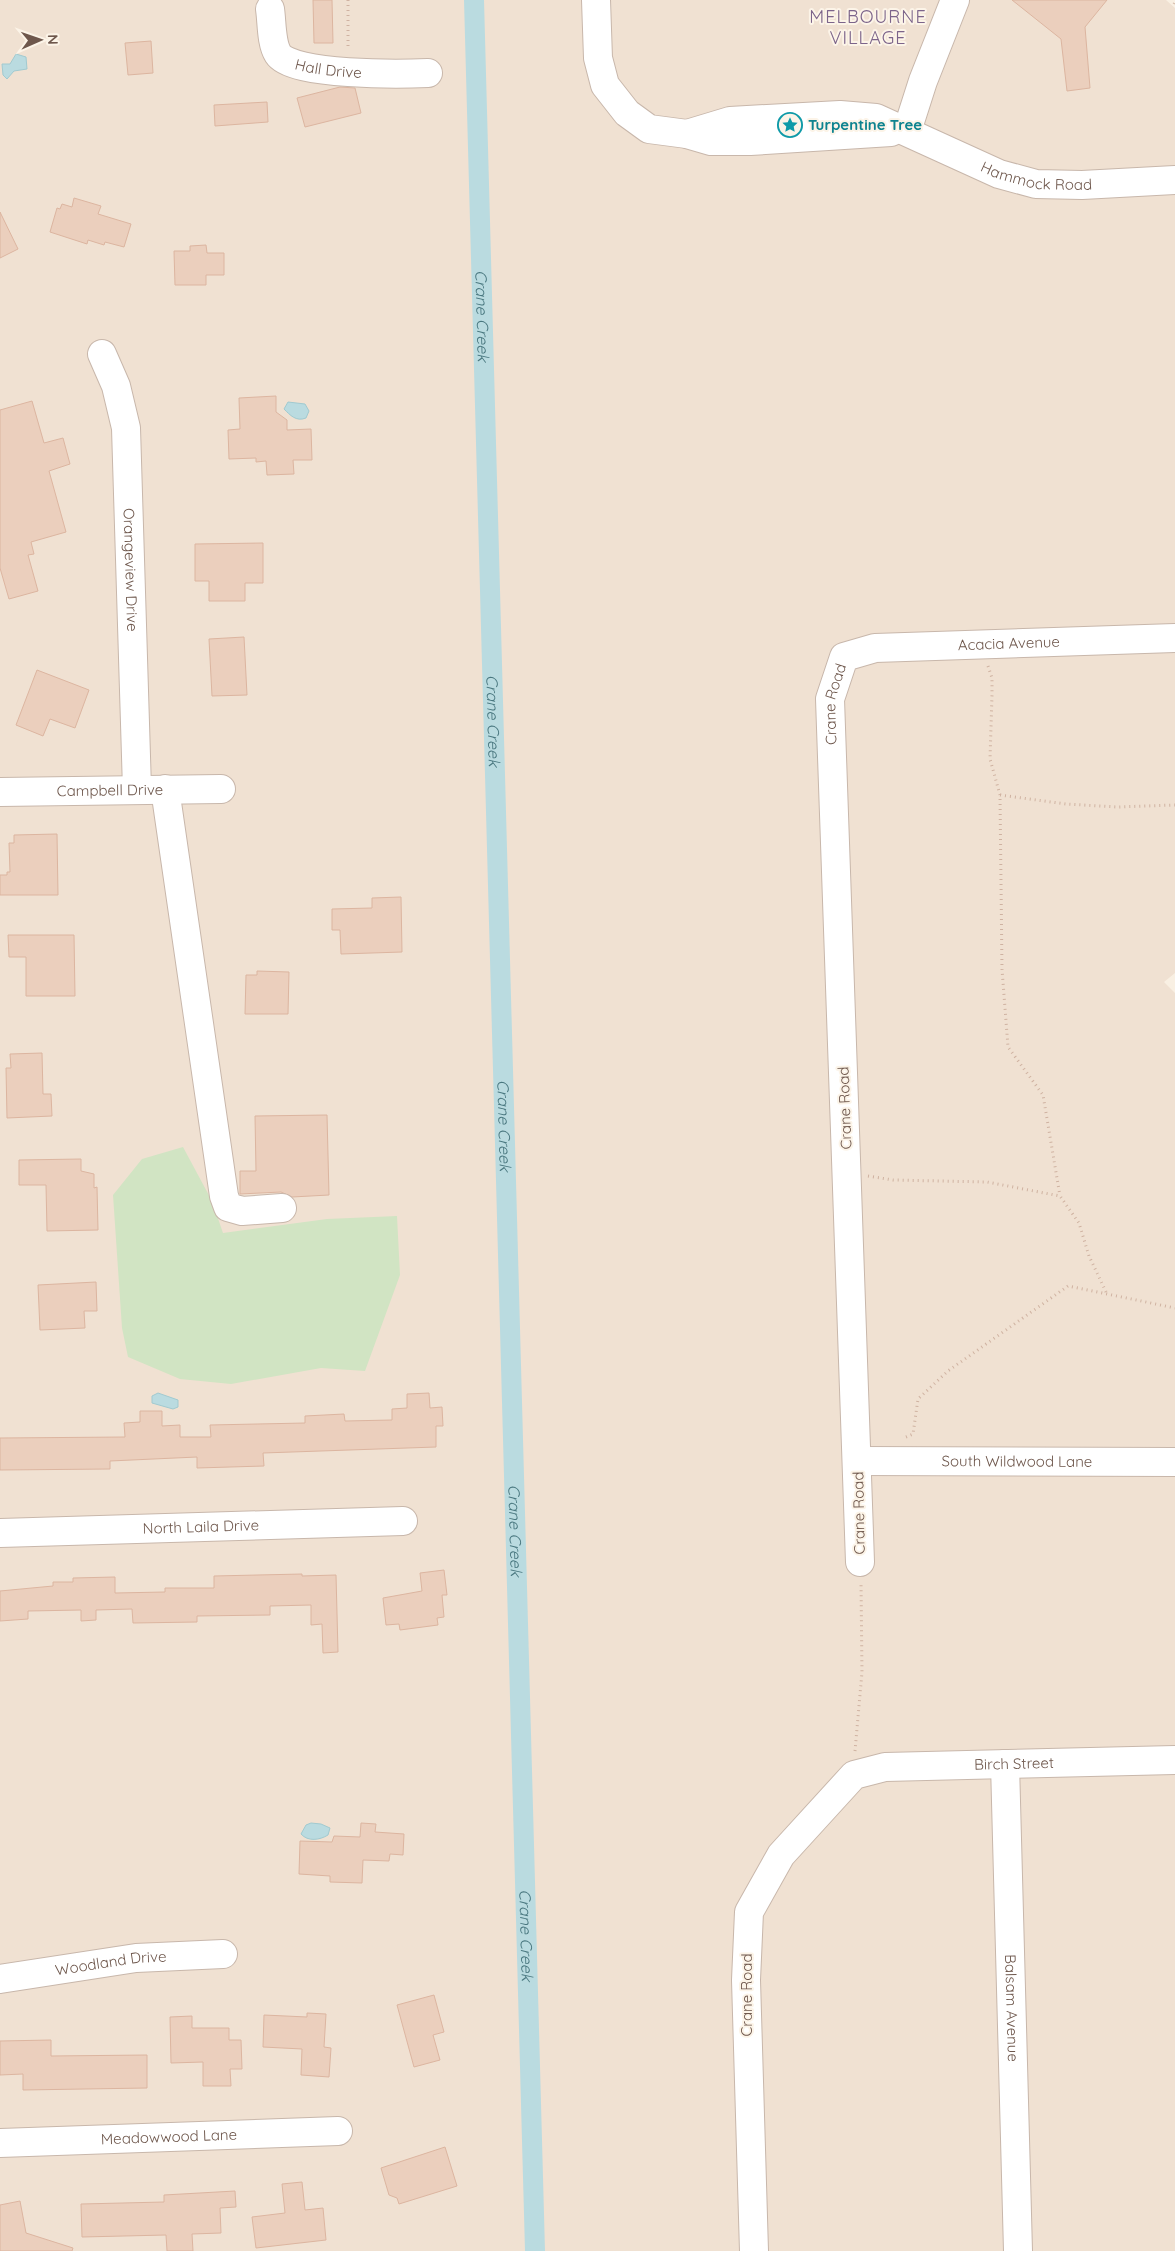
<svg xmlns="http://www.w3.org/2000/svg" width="1175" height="2251" font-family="Quicksand,sans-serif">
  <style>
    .residential { fill: #f0e1d2 }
    .green { fill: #d1e4c3 }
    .water { fill: #badbe0; stroke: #a1cad0 }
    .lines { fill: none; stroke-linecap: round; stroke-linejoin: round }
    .canal { stroke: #badbe0; stroke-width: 20 }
    .building { fill: #ebcfbd; stroke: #dcb5a0 }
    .minor-casing { stroke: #c8b7ab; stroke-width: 30 }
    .path { stroke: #cfb2a1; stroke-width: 3; stroke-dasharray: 1 4; stroke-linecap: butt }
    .minor { stroke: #fff; stroke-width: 28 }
    .labels { text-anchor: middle; stroke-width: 4; stroke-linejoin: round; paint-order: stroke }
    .street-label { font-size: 15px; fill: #6e574c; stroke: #fcf4e8 }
    .culture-label { font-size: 15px; font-weight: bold; fill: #0d838f; stroke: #fcf4e8; text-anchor: start }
    .water-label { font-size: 16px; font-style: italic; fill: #49777f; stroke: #fcf4e8 }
    .quarter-label { font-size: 18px; letter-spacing: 1px; fill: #7c648a; stroke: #fcf4e8 }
  </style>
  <rect width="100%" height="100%" fill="#f9f0e3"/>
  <g class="residential">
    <path d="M0,0H585L612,113L611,115L618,121L905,141L994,183L1175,190V628L844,647L837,645L835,649L830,651L833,657L849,1572L872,1571L870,1471L1175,1472V1750L856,1764L852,1761L847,1767L840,1768L841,1773L739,1907L743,2251H0V2153L349,2139L348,2120L0,2133V1989L137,1968L234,1964L233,1944L134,1949L0,1969V1543L414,1530V1510L0,1523V802L231,798L232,779H148L127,383L108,341L88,349L106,389L114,429L125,779L0,781Z"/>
    <path d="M607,0H943L900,117L687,124L654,120L615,81L610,56Z"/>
    <path d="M967,0H1166L1175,8V170L1038,174L1003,165L922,126L934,84Z"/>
    <path d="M1175,648V973L1164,982L1175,993V1452L869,1451L841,700L854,665L877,658Z"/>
    <path d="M1175,1770V2251H1030L1017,1774Z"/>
    <path d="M995,1774L1007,2251H765L757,1980L760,1914L790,1860L860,1784L887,1776Z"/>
  </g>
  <path class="green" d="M183,1147L212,1201L223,1233L327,1219L397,1216L400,1275L365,1371L321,1368L231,1384L180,1379L128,1357L122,1328L113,1195L142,1159Z"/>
  <g class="water">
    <path d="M16,54L26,57L27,69L14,71L7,79L3,75L2,64H10Z"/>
    <path d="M288,402L305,404L309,411L306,418C296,422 290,415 284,409Z"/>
    <path d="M158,1393L178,1400V1407L173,1409L152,1403V1396Z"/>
    <path d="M311,1823L321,1824L330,1828L328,1835C320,1840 308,1842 301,1834L306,1825Z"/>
  </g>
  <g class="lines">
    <path class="canal" id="s1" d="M474,0L535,2251"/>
  </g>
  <g class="building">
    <path d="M313,0H332L333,43H314Z"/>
    <path d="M1012,0H1107L1085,27L1090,88L1067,91L1061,39Z"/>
    <path d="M151,41L153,73L128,75L125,43Z"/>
    <path d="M340,87L355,88L361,113L305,127L297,98Z"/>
    <path d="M267,102L268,122L215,126L214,105Z"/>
    <path d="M74,198L101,206L98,214L131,224L124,247L105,242L104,245L88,240L87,244L50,232L57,208L60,209L62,204L72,207Z"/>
    <path d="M0,212L18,249L0,258Z"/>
    <path d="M206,245L207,253H224V275H206V285H175L174,251H190V246Z"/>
    <path d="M276,396V412L287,420V430L311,429L312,460H293L294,474L267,475L266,461L256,462V458L229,459L228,430L240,429L239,398Z"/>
    <path d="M32,401L44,443L63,438L70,464L49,471L66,532L31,542L34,554L28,555L38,591L9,599L0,568V410Z"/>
    <path d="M263,543V583H245V601H209V581H195V544Z"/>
    <path d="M244,637L247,695L212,696L209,639Z"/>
    <path d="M37,670L89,690L75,728L50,719L43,736L16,725Z"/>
    <path d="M57,834L58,895H0V875H7V872H10L9,843H14V835Z"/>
    <path d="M401,897L402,952L341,954L340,930H332V909L372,908V898Z"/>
    <path d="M8,935H74L75,996H26V957H9Z"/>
    <path d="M257,971L289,972L288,1014H245L246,975H257Z"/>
    <path d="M42,1053L43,1094H51L52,1116L7,1118L6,1068H11L10,1054Z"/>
    <path d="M327,1115L329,1195L292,1197L281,1192L240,1194V1171H256L255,1116Z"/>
    <path d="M81,1159V1171L94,1174V1188L97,1187L98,1230L47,1231L46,1185H19V1160Z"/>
    <path d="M96,1282L97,1311H84L85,1328L40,1330L38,1285Z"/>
    <path d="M429,1393L430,1408L442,1407L443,1426H436V1447L263,1453L264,1466L197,1468V1457L110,1461V1469L0,1470V1438L125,1437L124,1423L140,1422V1411H162V1426L180,1425V1437H211L210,1425L305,1423V1416L344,1414L345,1421L392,1420V1409L407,1408V1394Z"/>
    <path d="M444,1570L447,1595H442L444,1617L437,1618L438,1625L400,1630L399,1624L386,1625L383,1598L422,1591L420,1573Z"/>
    <path d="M302,1574V1576L336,1575L338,1652L323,1653L322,1624L311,1625V1605L270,1606V1615L197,1616V1622L133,1623L132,1609L96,1610V1620L81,1621V1610L28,1611V1619L0,1621V1591L53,1586V1582H73V1578L115,1577V1593L165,1592V1588H214V1576Z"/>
    <path d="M361,1823L376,1824L375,1832L404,1834L403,1855L390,1854L389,1861L363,1860L362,1883L330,1882V1876L299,1874L300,1841L332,1842L334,1836L360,1837Z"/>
    <path d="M434,1995L444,2032L433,2035L440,2060L414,2067L397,2005Z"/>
    <path d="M307,2013L326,2014L324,2047L331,2048L329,2077L301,2075L302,2049L263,2047L264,2015L307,2017Z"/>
    <path d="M192,2016V2028H229V2040H241L242,2069H230L231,2086H203V2062L171,2063L170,2017Z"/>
    <path d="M51,2040V2056L147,2055V2088L23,2090V2074L0,2075V2041Z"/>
    <path d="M445,2147L457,2186L399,2204L397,2198L389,2195L381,2168Z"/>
    <path d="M302,2182L305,2210L323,2208L326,2240L256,2248L252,2217L285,2213L282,2184Z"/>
    <path d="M235,2191L236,2207L220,2208L221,2233L192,2234L193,2251H167L166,2235L82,2237L81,2204L164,2202V2195Z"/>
    <path d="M20,2201L26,2233L73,2248L72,2251H0V2205Z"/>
  </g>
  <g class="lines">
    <defs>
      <g id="minor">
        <path d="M596,0L598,58L605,85L627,113L649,129L687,134L711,141H750L891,132"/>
        <path id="s2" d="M270,9C272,22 271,43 278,54C292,76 402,74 428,73"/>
        <path d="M907,131L923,81L955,0"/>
        <path id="s3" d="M687,134L730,121L840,115L876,118L999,174L1036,184L1082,185L1175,180"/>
        <path id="s4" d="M102,354L116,386L126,428L137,789"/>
        <path d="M165,789L224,1196L228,1207L242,1211L282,1208"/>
        <path id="s5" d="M0,792L221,789"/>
        <path id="s6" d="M858,1461L1175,1462"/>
        <path id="s7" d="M0,1533L403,1521"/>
        <path id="s8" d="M860,1562L830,699L844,657L875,648L1175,638"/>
        <path id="s9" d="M1005,1764L1018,2251"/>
        <path id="s10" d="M0,1979L136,1958L223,1954"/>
        <path id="s11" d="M0,2143L338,2131"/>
        <path id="s12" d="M754,2251L746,1980L749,1912L781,1855L854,1775L885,1767L1175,1760"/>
      </g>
    </defs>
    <use href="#minor" class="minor-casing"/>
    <g class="path">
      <path d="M348,0V49"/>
      <path d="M1174,4L1175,2"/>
      <path d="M988,666L992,678V695L990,759L1000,795L1002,969L1008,1047L1043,1095L1060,1196"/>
      <path d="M1000,795L1066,804L1117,807L1175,805"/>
      <path d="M868,1176L893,1180L987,1182L1060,1196L1079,1223L1089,1256L1107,1294"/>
      <path d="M906,1437L913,1434L918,1399L948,1371L1068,1286L1175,1308"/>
      <path d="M855,1751L862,1672L861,1583"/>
    </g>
    <use href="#minor" class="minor"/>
  </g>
  <defs>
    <symbol id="sight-ring" viewBox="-11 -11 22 22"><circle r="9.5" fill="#fcf4e8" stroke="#0f9aa8" stroke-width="1.5"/><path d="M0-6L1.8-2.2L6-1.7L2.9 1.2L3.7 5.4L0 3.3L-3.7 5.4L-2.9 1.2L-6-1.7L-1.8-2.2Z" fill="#0f9aa8"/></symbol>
  </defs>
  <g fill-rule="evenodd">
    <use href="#sight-ring" x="776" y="111" width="28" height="28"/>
  </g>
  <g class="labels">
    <g class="street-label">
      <text dy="5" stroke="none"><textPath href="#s2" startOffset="100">Hall Drive</textPath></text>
      <text dy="5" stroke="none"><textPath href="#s3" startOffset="364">Hammock Road</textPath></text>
      <text dy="5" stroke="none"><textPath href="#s4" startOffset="220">Orangeview Drive</textPath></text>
      <text dy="5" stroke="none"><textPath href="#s8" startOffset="1074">Acacia Avenue</textPath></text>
      <text dy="5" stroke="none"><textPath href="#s8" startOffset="859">Crane Road</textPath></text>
      <text dy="5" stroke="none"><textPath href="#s5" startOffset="110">Campbell Drive</textPath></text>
      <text transform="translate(845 1108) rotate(-92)" y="5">Crane Road</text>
      <text dy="5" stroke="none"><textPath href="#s6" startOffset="159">South Wildwood Lane</textPath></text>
      <text transform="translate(859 1513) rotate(-91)" y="5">Crane Road</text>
      <text dy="5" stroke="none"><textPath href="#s7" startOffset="201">North Laila Drive</textPath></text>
      <text dy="5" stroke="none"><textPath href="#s12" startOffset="674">Birch Street</textPath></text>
      <text dy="5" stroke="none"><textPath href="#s10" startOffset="112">Woodland Drive</textPath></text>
      <text transform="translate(747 1995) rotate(-90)" y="5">Crane Road</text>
      <text dy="5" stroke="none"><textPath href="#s9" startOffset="244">Balsam Avenue</textPath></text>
      <text dy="5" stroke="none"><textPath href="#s11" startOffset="169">Meadowwood Lane</textPath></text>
    </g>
    <g class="culture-label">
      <text x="808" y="130">Turpentine Tree</text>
    </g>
    <g class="water-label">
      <text dy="6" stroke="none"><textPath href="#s1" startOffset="316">Crane Creek</textPath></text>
      <text dy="6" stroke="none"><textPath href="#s1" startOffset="721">Crane Creek</textPath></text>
      <text dy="6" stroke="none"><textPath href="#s1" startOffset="1126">Crane Creek</textPath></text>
      <text dy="6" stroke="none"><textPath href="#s1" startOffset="1531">Crane Creek</textPath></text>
      <text dy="6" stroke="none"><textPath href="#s1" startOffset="1936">Crane Creek</textPath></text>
    </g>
    <g class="quarter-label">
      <text x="868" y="23">MELBOURNE<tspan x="868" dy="21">VILLAGE</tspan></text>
    </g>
  </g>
  <g transform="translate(40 40) rotate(88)" stroke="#fcf4e8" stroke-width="4" paint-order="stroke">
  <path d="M0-4L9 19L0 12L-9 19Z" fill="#6e574c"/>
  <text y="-8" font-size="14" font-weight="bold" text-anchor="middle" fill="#6e574c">N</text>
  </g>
</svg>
